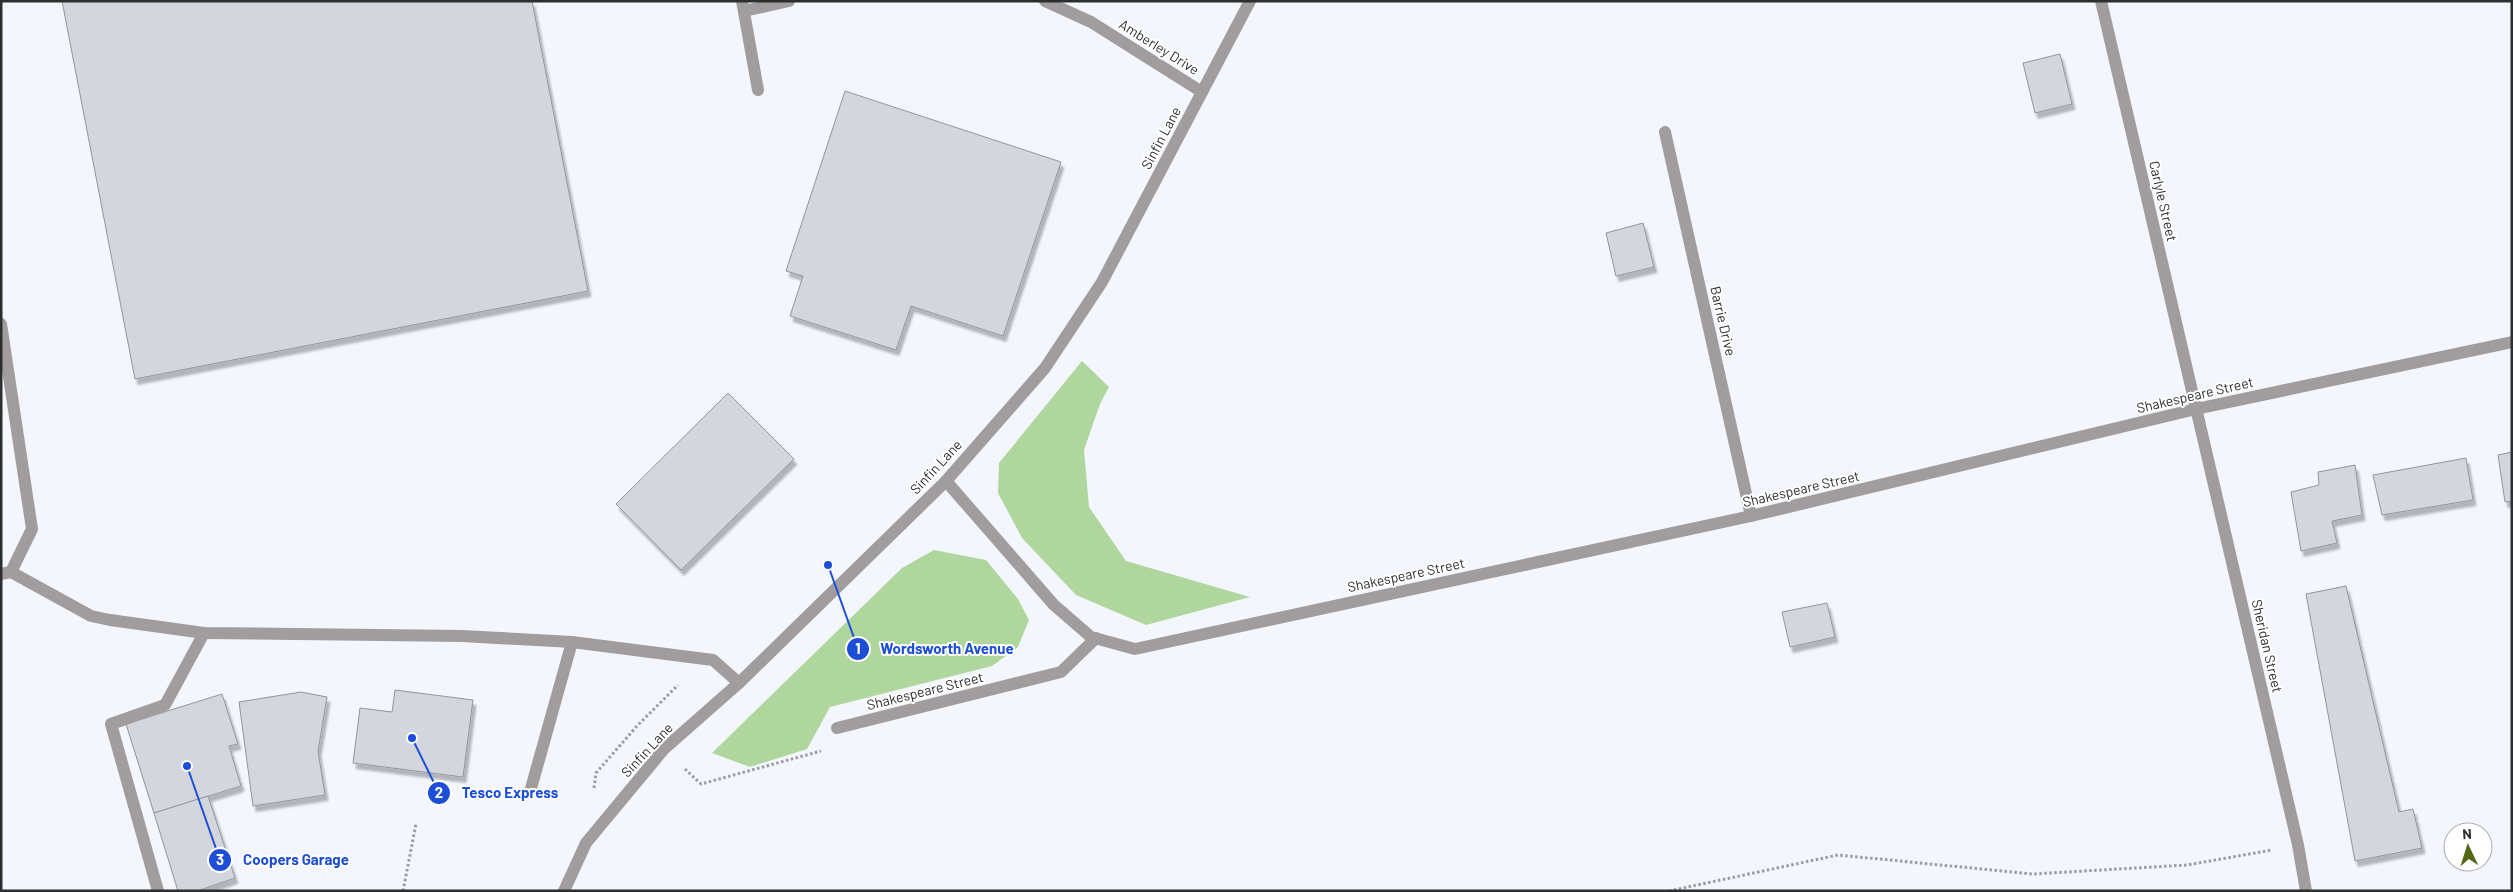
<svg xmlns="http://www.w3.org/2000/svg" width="2513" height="892" font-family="Barlow,sans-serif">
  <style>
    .green { fill: #afd79d }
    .building { fill: #d4d6dd; stroke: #93959b; filter: url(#shadow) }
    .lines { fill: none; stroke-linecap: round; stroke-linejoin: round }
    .path { stroke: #9b9ca1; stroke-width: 3; stroke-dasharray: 2.5 2.5; stroke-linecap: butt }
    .service { stroke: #a19d9e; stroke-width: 12 }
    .minor { stroke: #a19d9e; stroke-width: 12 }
    .tertiary { stroke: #a19d9e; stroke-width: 12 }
    .labels { text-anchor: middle; stroke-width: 4; stroke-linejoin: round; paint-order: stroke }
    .street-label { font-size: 14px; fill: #2d2e30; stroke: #fff }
    .leader { fill: none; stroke: #1d4ed8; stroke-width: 2 }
    .callout-dot { fill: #1d4ed8; stroke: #fff; stroke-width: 2 }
    .mark-label { font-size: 15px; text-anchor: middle; font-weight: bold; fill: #fff }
    .callout-label { font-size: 15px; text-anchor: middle; font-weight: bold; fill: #1d4ed8; stroke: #fff; stroke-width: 4; stroke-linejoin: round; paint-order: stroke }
  </style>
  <defs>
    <filter id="shadow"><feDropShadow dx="3" dy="5.5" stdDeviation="1" flood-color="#0004"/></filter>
  </defs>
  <rect width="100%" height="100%" fill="#f4f6fd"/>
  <g class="green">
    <path d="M1082,361L1109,387L1100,404L1084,450L1089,507L1126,561L1250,597L1146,625L1076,595L1022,538L998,493L999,463Z"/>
    <path d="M934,550L986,560L1018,599L1029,620L1018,647L992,666L830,707L807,749L750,767L712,753L902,568Z"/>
  </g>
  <g class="building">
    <path d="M62,1H532L588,291L135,379Z"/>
    <path d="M2060,54L2072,104L2035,113L2023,63Z"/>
    <path d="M845,91L1061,162L1003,336L911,306L896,350L790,316L803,276L786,271Z"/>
    <path d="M1643,223L1654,267L1616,276L1606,233Z"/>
    <path d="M728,393L794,459L681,570L616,504Z"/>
    <path d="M2512,452V501L2505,502L2498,455Z"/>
    <path d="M2466,458L2473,500L2382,515L2373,475Z"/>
    <path d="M2355,465L2362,515L2332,521L2337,543L2301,551L2291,492L2319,485L2318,472Z"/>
    <path d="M2346,586L2399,812L2413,809L2422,848L2355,861L2306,594Z"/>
    <path d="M1827,603L1835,637L1790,647L1782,612Z"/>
    <path d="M395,690L473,700L463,777L353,763L360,708L392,712Z"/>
    <path d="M301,692L327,697L318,751L325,795L253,806L239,702Z"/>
    <path d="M222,694L238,744L229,746L241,786L154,813L126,724Z"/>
    <path d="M208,796L235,878L197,891H178L154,813Z"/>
  </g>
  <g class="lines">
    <g class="path">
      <path d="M685,769L701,784L821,751"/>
      <path d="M594,788L596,773L637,726L678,685"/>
      <path d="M403,891L416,824"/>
      <path d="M1669,891L1838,855L2033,874L2187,865L2272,850"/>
    </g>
    <g class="service">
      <path d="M742,1L758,90"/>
      <path d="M1045,1L1091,22L1202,92"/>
      <path d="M744,11L789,1"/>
      <path d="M1,324L32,529L11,572"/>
      <path d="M1,574L11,572L91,616L110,620L204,633L462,636L572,642L713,660L739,683"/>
      <path d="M530,792L572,642"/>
      <path d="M158,891L111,724L165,705L204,633"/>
    </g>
    <g class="minor">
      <path d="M2101,1L2298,845L2306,891"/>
      <path d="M1665,132L1751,516"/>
      <path d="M946,481L1054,605L1091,637L1135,649L1751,516L2196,409L2512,342"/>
      <path d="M837,728L1061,672L1096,638"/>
    </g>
    <path class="tertiary" d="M564,891L586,843L664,749L739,683L946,481L1045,368L1102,282L1250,1"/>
  </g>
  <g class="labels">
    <g class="street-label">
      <text transform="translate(1159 47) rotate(32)" y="5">Amberley Drive</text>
      <text transform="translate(1161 138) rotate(-62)" y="5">Sinfin Lane</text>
      <text transform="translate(2163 201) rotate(77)" y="5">Carlyle Street</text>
      <text transform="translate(1723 321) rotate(77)" y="5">Barrie Drive</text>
      <text transform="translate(2195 395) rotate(-13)" y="5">Shakespeare Street</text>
      <text transform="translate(936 467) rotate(-47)" y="5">Sinfin Lane</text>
      <text transform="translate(1801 489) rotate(-13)" y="5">Shakespeare Street</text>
      <text transform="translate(1406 575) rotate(-12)" y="5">Shakespeare Street</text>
      <text transform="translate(2267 646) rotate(77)" y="5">Sheridan Street</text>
      <text transform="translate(925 691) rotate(-14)" y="5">Shakespeare Street</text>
      <text transform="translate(647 750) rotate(-47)" y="5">Sinfin Lane</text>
    </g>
  </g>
  <path class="leader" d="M828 565L858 649M412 738L439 793M187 766L220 860"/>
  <g class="callout-dot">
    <circle cx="828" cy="565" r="5"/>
    <circle cx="412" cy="738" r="5"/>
    <circle cx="187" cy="766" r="5"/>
    <circle cx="858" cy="649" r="12"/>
    <circle cx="439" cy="793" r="12"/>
    <circle cx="220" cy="860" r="12"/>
  </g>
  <g class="mark-label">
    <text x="858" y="654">1</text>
    <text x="439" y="798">2</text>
    <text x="220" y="865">3</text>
  </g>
  <g class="callout-label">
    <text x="947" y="654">Wordsworth Avenue</text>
    <text x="510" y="798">Tesco Express</text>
    <text x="296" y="865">Coopers Garage</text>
  </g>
  <rect width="2513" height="892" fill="none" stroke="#2d2e30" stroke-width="5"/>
  <g transform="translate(2468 847) rotate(356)"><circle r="24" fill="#ffffff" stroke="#ababac"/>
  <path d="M0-4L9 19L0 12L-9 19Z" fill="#546712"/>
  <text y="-8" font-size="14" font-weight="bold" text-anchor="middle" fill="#2d2e30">N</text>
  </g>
</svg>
